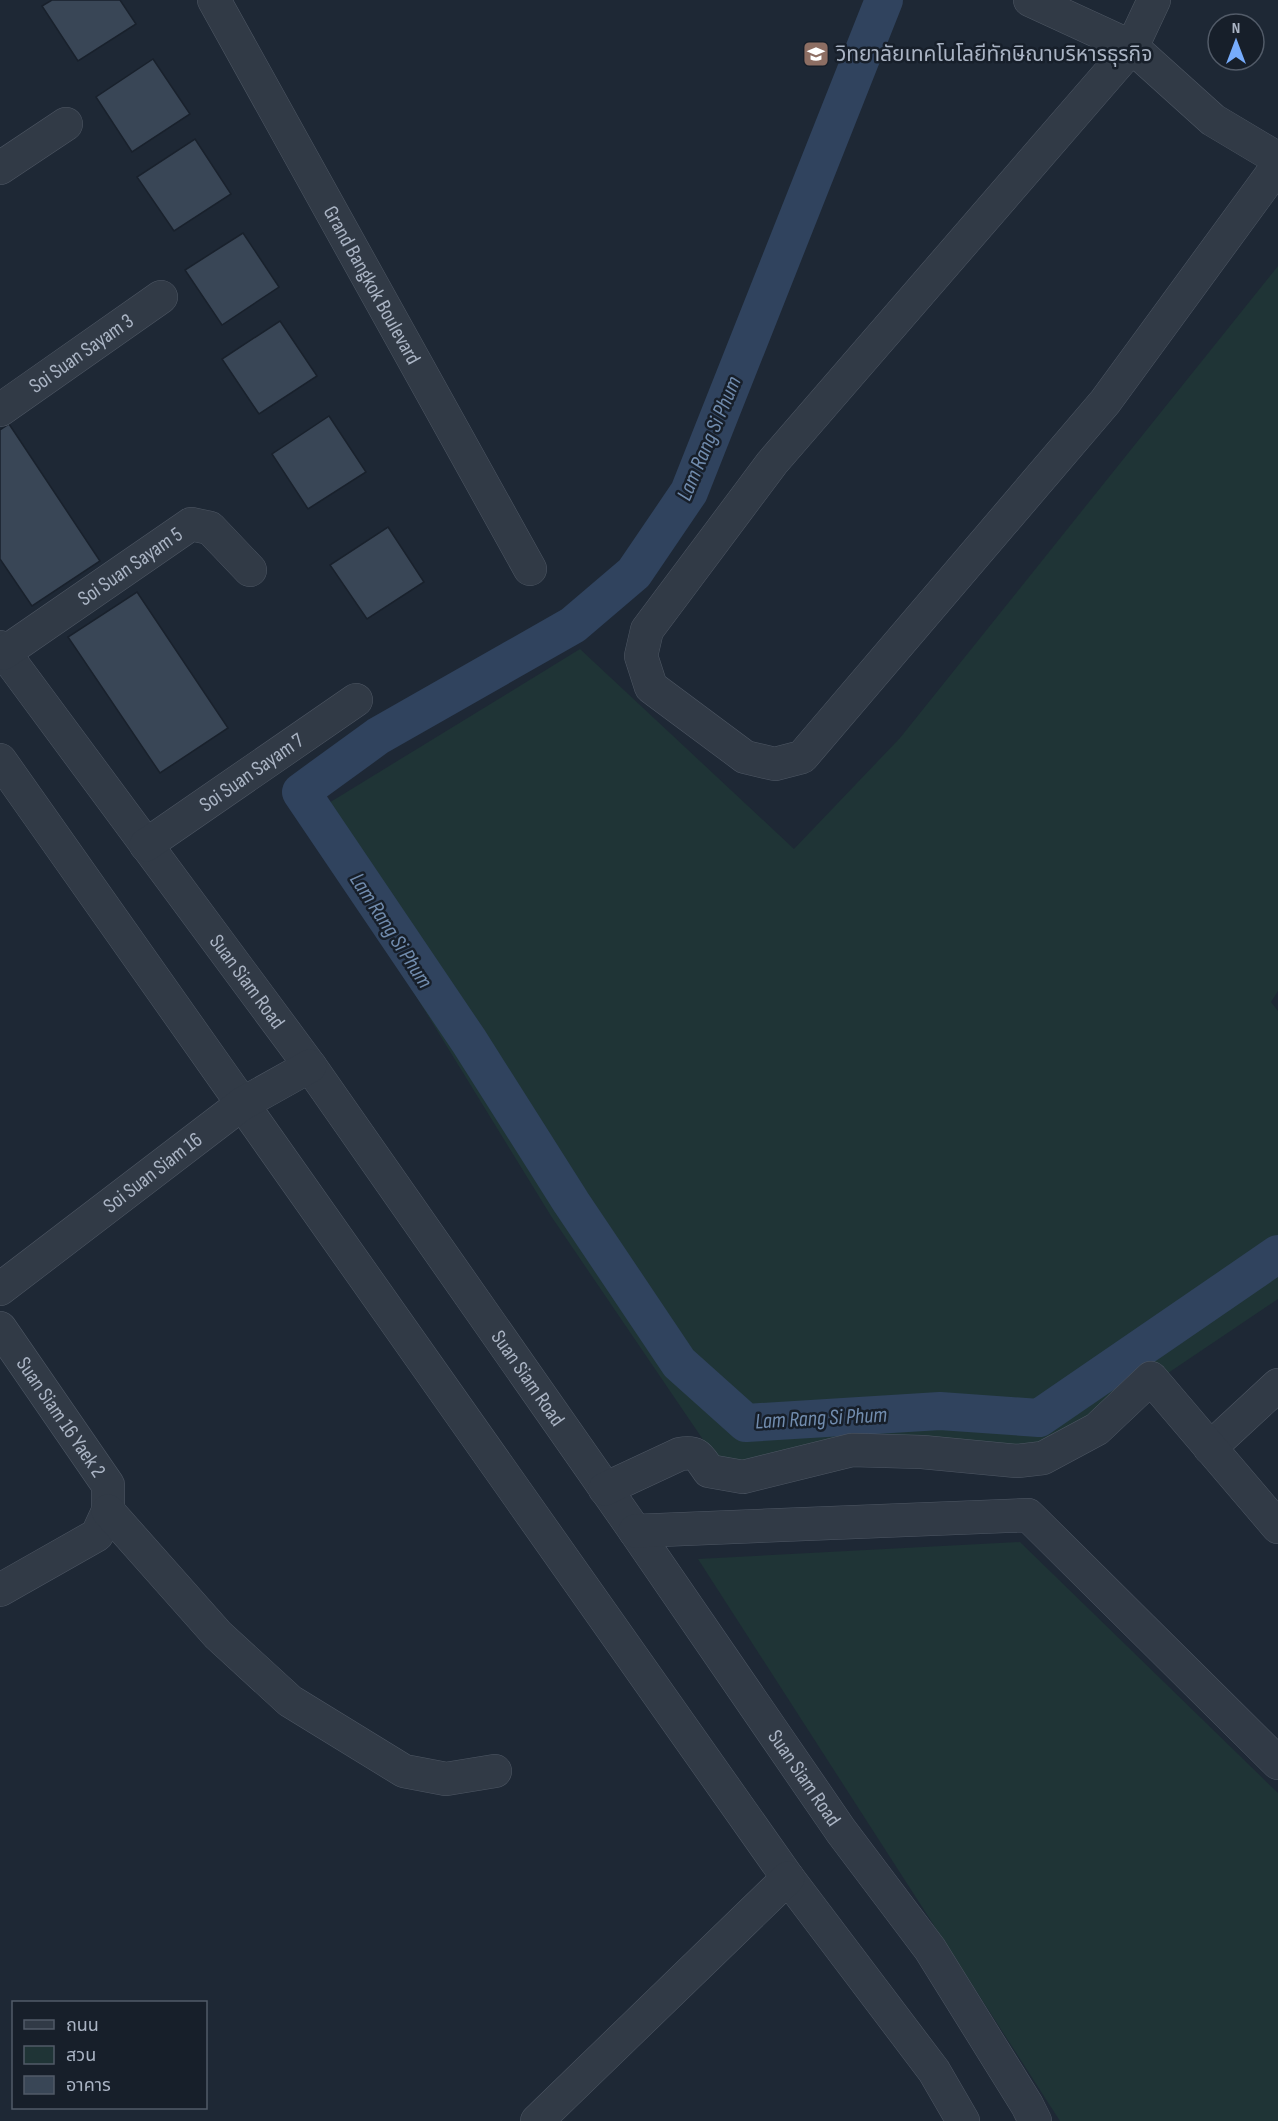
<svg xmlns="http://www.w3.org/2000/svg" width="1278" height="2121" font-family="'Sofia Sans Condensed','Noto Sans Thai',sans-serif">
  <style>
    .green { fill: #1f3436 }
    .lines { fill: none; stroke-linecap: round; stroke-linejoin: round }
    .canal { stroke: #30435e; stroke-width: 38 }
    .building { fill: #394656; stroke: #19212c; stroke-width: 1.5 }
    .minor-casing { stroke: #4e5764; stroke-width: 34 }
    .minor { stroke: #313a46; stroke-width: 33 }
    .labels { text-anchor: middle; stroke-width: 5; stroke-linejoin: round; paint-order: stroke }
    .poi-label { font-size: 21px; fill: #aab4c4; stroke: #171f2a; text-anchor: start }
    .street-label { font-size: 21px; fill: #aab4c4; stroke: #171f2a }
    .water-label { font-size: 22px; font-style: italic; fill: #718cae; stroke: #171f2a }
  </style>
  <rect width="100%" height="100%" fill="#1e2835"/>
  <g class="green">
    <path d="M1278,266V991L1271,1002L1278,1011V1299L1036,1462L907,1443L725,1472L551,1216L306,817L580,649L794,849L900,738Z"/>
    <path d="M1020,1542L1278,1793V2121H1060L698,1559Z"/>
  </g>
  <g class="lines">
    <path class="canal" d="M884,0L689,492L634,573L573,625L378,736L301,792L469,1041L571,1202L679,1363L746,1423L940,1411L1039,1418L1278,1254"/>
  </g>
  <g class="building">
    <path d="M52,0H120L136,24L78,61L42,6Z"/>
    <path d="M153,59L190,114L132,152L96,97Z"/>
    <path d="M195,139L231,194L174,231L137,177Z"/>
    <path d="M243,233L279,287L222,325L185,270Z"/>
    <path d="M280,321L317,376L259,414L222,359Z"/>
    <path d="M329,416L366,472L308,509L272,454Z"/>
    <path d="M9,424L100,561L32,606L0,559V430Z"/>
    <path d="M388,527L424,582L367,619L330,565Z"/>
    <path d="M137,592L228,728L160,773L68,637Z"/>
  </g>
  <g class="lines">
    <defs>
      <g id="minor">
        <path id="s1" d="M214,0L530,569"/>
        <path d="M1030,0L1132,47L772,463L647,630L641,656L651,687L745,757L775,764L802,757L1105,402L1274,171L1276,164L1270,154L1213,120L1132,47L1154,0"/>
        <path d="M0,168L66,124"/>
        <path id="s2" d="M0,410L161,297"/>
        <path id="s3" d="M0,647L310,1066L635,1531L841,1831L930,1949L1027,2105L1035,2121"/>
        <path id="s4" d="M4,653L191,524L210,528L250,570"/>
        <path d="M0,760L788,1878L934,2071L963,2121"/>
        <path id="s5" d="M146,845L356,700"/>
        <path id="s6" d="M0,1289L242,1104L310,1066"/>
        <path id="s7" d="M0,1328L108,1485V1511L97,1535L0,1590"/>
        <path d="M1210,1448L1278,1385"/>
        <path d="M605,1489L680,1454C698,1451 699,1457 709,1471L743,1477L852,1450L922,1452L1017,1461L1043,1458L1097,1429L1151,1378L1278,1527"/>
        <path d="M108,1511L218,1635L290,1701L404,1771L446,1779L495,1771"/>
        <path d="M635,1531L1028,1515L1278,1763"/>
        <path d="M537,2121L788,1878"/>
      </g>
    </defs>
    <use href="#minor" class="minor-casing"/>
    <use href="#minor" class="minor"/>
  </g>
  <defs>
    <symbol id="university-square" viewBox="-11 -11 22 22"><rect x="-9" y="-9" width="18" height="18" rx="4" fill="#8d6e63" stroke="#171f2a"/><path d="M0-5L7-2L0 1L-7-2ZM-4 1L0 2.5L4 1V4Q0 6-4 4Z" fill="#fff"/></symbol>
  </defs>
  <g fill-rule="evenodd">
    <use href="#university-square" x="801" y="39" width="30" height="30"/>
  </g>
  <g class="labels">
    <g class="poi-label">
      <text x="836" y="61">วิทยาลัยเทคโนโลยีทักษิณาบริหารธุรกิจ</text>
    </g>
    <g class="street-label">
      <text dy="7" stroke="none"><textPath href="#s1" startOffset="326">Grand Bangkok Boulevard</textPath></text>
      <text dy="7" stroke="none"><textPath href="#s2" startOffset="99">Soi Suan Sayam 3</textPath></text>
      <text dy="7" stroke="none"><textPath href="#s4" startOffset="153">Soi Suan Sayam 5</textPath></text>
      <text dy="7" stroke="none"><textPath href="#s5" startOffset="128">Soi Suan Sayam 7</textPath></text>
      <text dy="7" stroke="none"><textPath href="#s3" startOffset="416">Suan Siam Road</textPath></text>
      <text dy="7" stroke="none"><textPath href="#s6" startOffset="192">Soi Suan Siam 16</textPath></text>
      <text dy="7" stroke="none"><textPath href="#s3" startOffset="902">Suan Siam Road</textPath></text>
      <text dy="7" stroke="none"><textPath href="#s7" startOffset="108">Suan Siam 16 Yaek 2</textPath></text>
      <text dy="7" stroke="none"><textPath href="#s3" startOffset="1388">Suan Siam Road</textPath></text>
    </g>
    <g class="water-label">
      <text transform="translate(708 438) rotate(-67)" y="8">Lam Rang Si Phum</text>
      <text transform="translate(392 930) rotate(57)" y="8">Lam Rang Si Phum</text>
      <text transform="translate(821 1417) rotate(-3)" y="8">Lam Rang Si Phum</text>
    </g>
  </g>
  <rect x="12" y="2001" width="195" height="108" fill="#171f2a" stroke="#525b68" stroke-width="1.5"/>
  <rect x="24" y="2020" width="30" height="9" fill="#313a46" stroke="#525b68" stroke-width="1.5"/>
  <text x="66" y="2031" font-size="18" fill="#aab4c4">ถนน</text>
  <rect x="24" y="2046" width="30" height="18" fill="#1f3436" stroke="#525b68" stroke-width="1.5"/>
  <text x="66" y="2061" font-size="18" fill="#aab4c4">สวน</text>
  <rect x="24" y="2076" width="30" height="18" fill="#394656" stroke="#525b68" stroke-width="1.5"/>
  <text x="66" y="2091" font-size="18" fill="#aab4c4">อาคาร</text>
  <g transform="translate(1236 42)"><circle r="28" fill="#171f2a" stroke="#525b68" stroke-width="1.5"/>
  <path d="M0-4.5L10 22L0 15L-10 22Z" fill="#77acfc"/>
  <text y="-9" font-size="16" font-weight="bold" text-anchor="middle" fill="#aab4c4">N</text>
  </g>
</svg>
